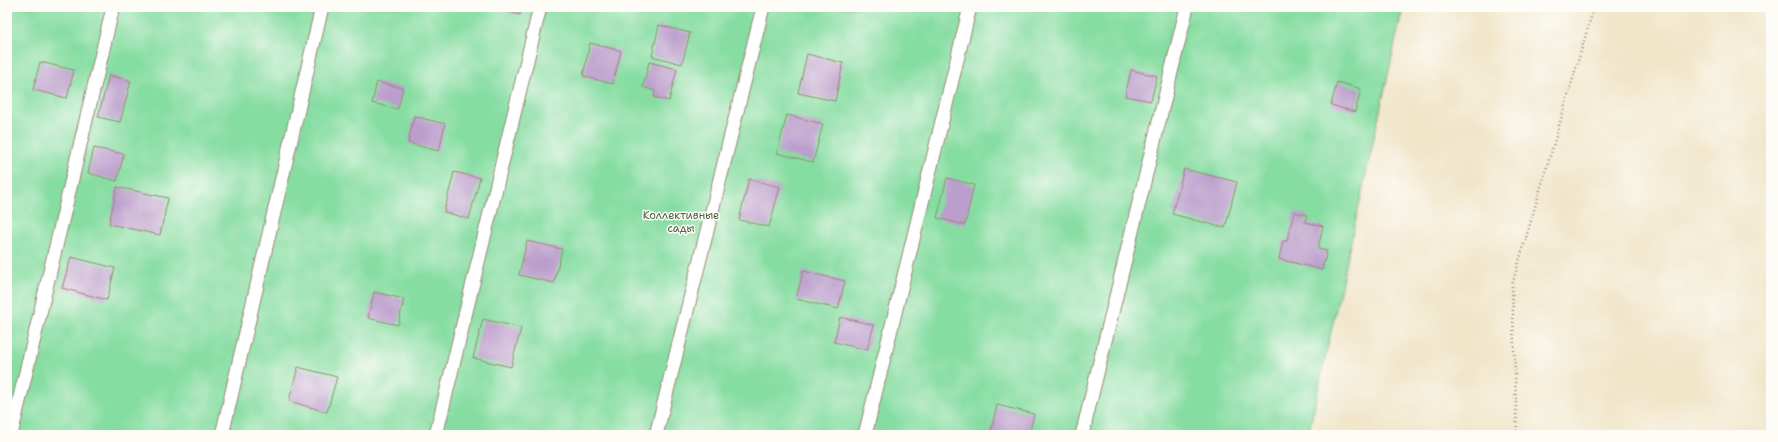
<svg xmlns="http://www.w3.org/2000/svg" width="1778" height="442" font-family="'Shantell Sans',sans-serif">
  <style>
    .green { fill: #86dda2; stroke: #608460 }
    .building { fill: #bb9ecc }
    .lines { fill: none; stroke-linecap: round; stroke-linejoin: round }
    .lane-casing { stroke: #968874; stroke-width: 15 }
    .path { stroke: #968874; stroke-width: 2.5; stroke-dasharray: 1 3; stroke-linecap: butt }
    .lane { stroke: #fff; stroke-width: 13 }
    .labels { text-anchor: middle; stroke-width: 3; stroke-linejoin: round; paint-order: stroke }
    .park-label { font-size: 11px; fill: #526046; stroke: #fdfcf7 }
  </style>
  <rect width="100%" height="100%" fill="#fdfcf7"/>
  <filter id="ink" filterUnits="userSpaceOnUse"><feTurbulence type="fractalNoise" baseFrequency=".025" numOctaves="2"/><feDisplacementMap in="SourceGraphic" scale="8" xChannelSelector="R" yChannelSelector="G"/><feConvolveMatrix kernelMatrix="1 2 1 2 8 2 1 2 1" color-interpolation-filters="sRGB"/></filter>
  <filter id="wash" filterUnits="userSpaceOnUse"><feTurbulence type="fractalNoise" baseFrequency=".012" numOctaves="4" result="noise"/><feDisplacementMap in="SourceGraphic" scale="16" xChannelSelector="R" yChannelSelector="G"/><feGaussianBlur stdDeviation="0.9" result="paint"/><feColorMatrix in="noise" values="0 0 0 0 0 0 0 0 0 0 0 0 0 0 0 0 0 1.4 0 .05"/><feComposite in="paint" operator="in"/></filter>
  <g filter="url(#wash)">
    <rect width="100%" height="100%" fill="#f1e6ca"/>
    <path class="green" d="M7,7H1403L1308,435H7Z"/>
    <g id="blocks">
      <g class="building">
        <path d="M490,7H522L520,15Z"/>
        <path d="M615,7H632L631,11Z"/>
        <path d="M659,25L690,33L682,64L652,56Z"/>
        <path d="M590,43L621,51L613,84L583,76Z"/>
        <path d="M807,54L843,63L835,101L798,93Z"/>
        <path d="M40,62L74,70L67,98L33,90Z"/>
        <path d="M649,62L677,69L669,101L654,97L655,91L643,87Z"/>
        <path d="M1131,70L1157,76L1151,101L1125,96Z"/>
        <path d="M109,75L131,81L120,122L98,117Z"/>
        <path d="M377,82L403,88L398,109L372,103Z"/>
        <path d="M1337,82L1361,89L1355,112L1331,105Z"/>
        <path d="M787,115L823,124L813,162L777,153Z"/>
        <path d="M414,116L445,124L439,151L408,143Z"/>
        <path d="M94,148L124,154L117,181L88,173Z"/>
        <path d="M1184,169L1237,182L1225,228L1172,214Z"/>
        <path d="M454,172L480,178L469,219L444,212Z"/>
        <path d="M947,178L974,185L965,225L937,218Z"/>
        <path d="M749,179L780,187L769,227L739,220Z"/>
        <path d="M117,187L168,198L160,235L109,224Z"/>
        <path d="M1294,212L1307,215L1305,222L1323,226L1318,249L1327,251L1322,270L1279,259L1283,241H1287Z"/>
        <path d="M527,241L562,249L554,283L519,275Z"/>
        <path d="M71,257L115,268L107,300L62,288Z"/>
        <path d="M803,271L845,281L838,309L796,299Z"/>
        <path d="M374,292L404,299L398,325L368,318Z"/>
        <path d="M840,317L874,325L867,350L834,342Z"/>
        <path d="M483,319L521,328L511,367L473,358Z"/>
        <path d="M298,367L337,377L327,412L289,401Z"/>
        <path d="M997,405L1034,414L1029,435H990Z"/>
      </g>
    </g>
  </g>
  <g filter="url(#ink)">
    <use href="#blocks" fill-opacity="0" stroke="#968874" stroke-width="1"/>
    <g class="lines">
      <defs>
        <g id="lane">
          <path d="M11,435L113,7"/>
          <path d="M222,435L322,7"/>
          <path d="M436,435L540,7"/>
          <path d="M656,435L763,7"/>
          <path d="M865,435L970,7"/>
          <path d="M1082,435L1187,7"/>
        </g>
      </defs>
      <use href="#lane" class="lane-casing"/>
      <path class="path" d="M1517,435L1512,285L1594,7"/>
      <use href="#lane" class="lane"/>
    </g>
  </g>
  <g class="labels">
    <g class="park-label">
      <text x="681" y="219">Коллективные<tspan x="681" dy="13">сады</tspan></text>
    </g>
  </g>
  <rect width="1778" height="442" fill="none" stroke="#fdfcf7" stroke-width="24"/>
</svg>
